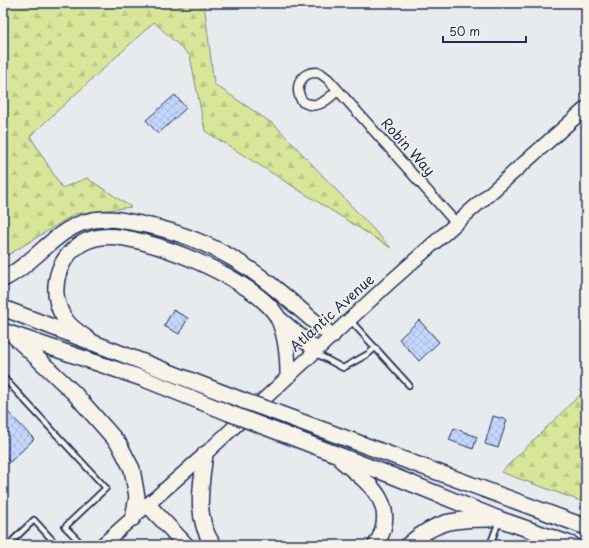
<svg xmlns="http://www.w3.org/2000/svg" width="589" height="548" font-family="'Playpen Sans',sans-serif">
  <style>
    .forest { fill: url(#forest-firs); stroke: #7a8a7c }
    .building { fill: url(#building-cross-hatch); stroke: #1b2f5e }
    .lines { fill: none; stroke-linecap: round; stroke-linejoin: round }
    .service-casing { stroke: #1b2f5e; stroke-width: 8 }
    .minor-casing { stroke: #1b2f5e; stroke-width: 12 }
    .secondary-casing { stroke: #1b2f5e; stroke-width: 16 }
    .trunk-casing { stroke: #1b2f5e; stroke-width: 18 }
    .service { stroke: #f7f3e8; stroke-width: 4.5 }
    .minor { stroke: #f7f3e8; stroke-width: 9 }
    .secondary { stroke: #f7f3e8; stroke-width: 13 }
    .trunk { stroke: #f7f3e8; stroke-width: 15 }
    .trunk-bridge-casing { stroke: #1b2f5e; stroke-width: 18; stroke-linecap: butt }
    .trunk-bridge { stroke: #f7f3e8; stroke-width: 15 }
    .labels { text-anchor: middle; stroke-width: 3; stroke-linejoin: round; paint-order: stroke }
    .street-label { font-size: 14px; fill: #1b2f5e; stroke: #f7f3e8 }
  </style>
  <defs>
    <pattern id="forest-firs" width="22" height="20" patternUnits="userSpaceOnUse"><rect width="22" height="20" fill="#d9e699"/><path d="M5 1l3.5 6h-7zM16 11l3.5 6h-7z" fill="#bac686"/></pattern>
    <pattern id="building-cross-hatch" width="8" height="8" patternUnits="userSpaceOnUse"><rect width="8" height="8" fill="#c6d7fd"/><path d="M0 0l8 8M0 8l8-8" fill="none" stroke="#aab9db"/></pattern>
  </defs>
  <rect width="100%" height="100%" fill="#e8ebee"/>
  <filter id="ink" filterUnits="userSpaceOnUse"><feTurbulence type="fractalNoise" baseFrequency=".025" numOctaves="2"/><feDisplacementMap in="SourceGraphic" scale="8" xChannelSelector="R" yChannelSelector="G"/><feConvolveMatrix kernelMatrix="1 2 1 2 8 2 1 2 1" color-interpolation-filters="sRGB"/></filter>
  <g filter="url(#ink)">
    <g class="forest">
      <path d="M3,3H204L214,84L276,126L391,248L205,131L190,56L154,22L30,136L62,188L87,178L131,207L75,214L3,258Z"/>
      <path d="M586,389V503L501,472Z"/>
    </g>
    <g class="building">
      <path d="M175,95L186,108L158,134L146,120Z"/>
      <path d="M173,310L188,318L179,334L164,326Z"/>
      <path d="M419,320L439,342L419,361L399,339Z"/>
      <path d="M3,407L34,439L10,462L3,455Z"/>
      <path d="M493,416L507,420L498,448L485,444Z"/>
      <path d="M454,428L477,437L473,449L449,440Z"/>
    </g>
    <g class="lines">
      <defs>
        <g id="service">
          <path d="M350,320L409,385"/>
          <path d="M315,353L343,368L368,354L375,348"/>
          <path d="M3,377L106,488L65,527L83,545"/>
          <path d="M422,538L436,545"/>
          <path d="M8,545L34,520L56,544L54,545"/>
          <path d="M490,545L499,521"/>
        </g>
        <path id="minor" d="M338,90C327,100 318,110 303,102C292,88 302,69 320,73L328,79L456,223"/>
        <path id="secondary" d="M102,545L205,454L388,284L586,108"/>
        <g id="trunk">
          <path d="M3,279C33,265 54,231 85,222C104,216 122,220 141,224C184,232 227,251 262,278C286,296 308,317 332,336"/>
          <path d="M3,308L244,401"/>
          <path d="M278,318L316,350"/>
          <path d="M3,331L144,379L229,413"/>
          <path d="M15,337L74,393L119,444L132,469L137,497L133,518"/>
          <path d="M92,342C84,336 74,330 68,323C42,292 60,242 101,237C141,231 259,281 278,318C286,335 288,357 288,375"/>
          <path d="M272,411L586,527"/>
          <path d="M260,425L393,476L499,519L573,545"/>
          <path d="M205,454C201,486 194,517 213,545"/>
          <path d="M342,461C370,484 400,505 376,545"/>
          <path d="M148,505L186,545"/>
          <path d="M408,545C435,521 454,519 489,519"/>
        </g>
      </defs>
      <use href="#service" class="service-casing"/>
      <use href="#minor" class="minor-casing"/>
      <use href="#secondary" class="secondary-casing"/>
      <use href="#trunk" class="trunk-casing"/>
      <use href="#service" class="service"/>
      <use href="#minor" class="minor"/>
      <use href="#secondary" class="secondary"/>
      <use href="#trunk" class="trunk"/>
      <defs>
        <g id="trunk-bridge">
          <path d="M244,401L272,411"/>
          <path d="M229,413L260,425"/>
        </g>
      </defs>
      <use href="#trunk-bridge" class="trunk-bridge-casing"/>
      <use href="#trunk-bridge" class="trunk-bridge"/>
    </g>
  </g>
  <g class="labels">
    <g class="street-label">
      <text transform="translate(408 147) rotate(48)" y="5">Robin Way</text>
      <text transform="translate(332 313) rotate(-42)" y="5">Atlantic Avenue</text>
    </g>
  </g>
  <rect width="589" height="548" fill="none" stroke="#f7f3e8" stroke-width="16"/>
  <rect x="8" y="8" width="573" height="532" fill="none" stroke="#1b2f5e" stroke-width="1.5" filter="url(#ink)"/>
  <path d="M443 36v6h83v-6" fill="none" stroke="#1b2f5e" stroke-width="2"/>
  <text x="449" y="36" font-size="12" fill="#1b2f5e" stroke="#f7f3e8" stroke-width="3" paint-order="stroke">50 m</text>
</svg>
